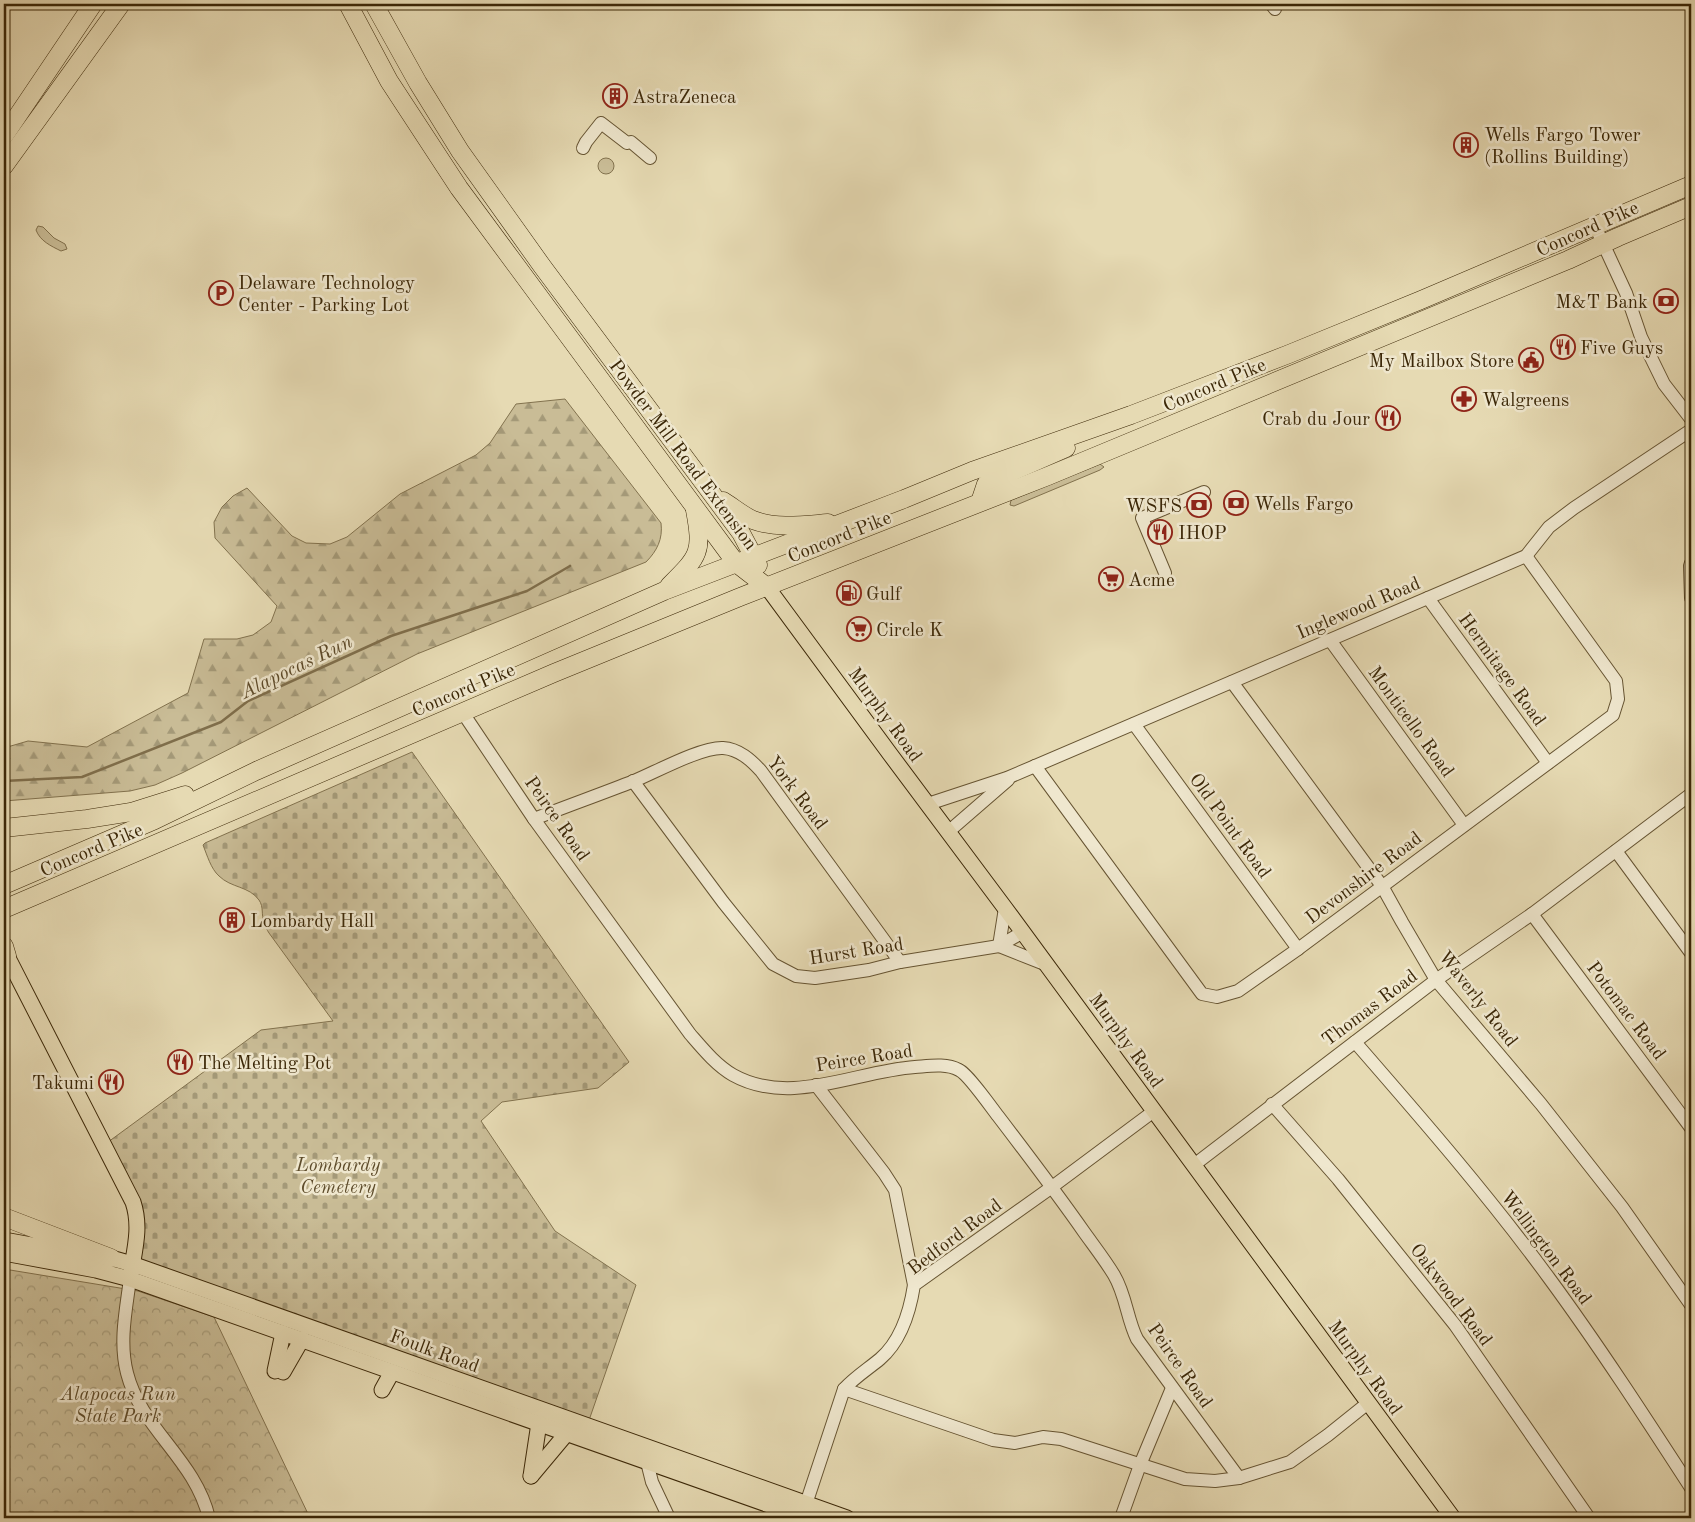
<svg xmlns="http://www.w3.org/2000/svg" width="1695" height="1522" font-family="'Old Standard TT',serif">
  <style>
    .grass { fill: #c9bc96; stroke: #82724e }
    .forest { fill: url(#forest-firs); stroke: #82724e }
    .cemetery { fill: url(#cemetery-stones); stroke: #82724e }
    .park { fill: url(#park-crowns); stroke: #82724e }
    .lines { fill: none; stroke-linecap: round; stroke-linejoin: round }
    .stream { stroke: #7f6e4b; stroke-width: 2.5 }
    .minor-casing { stroke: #665432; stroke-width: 14 }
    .major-casing { stroke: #3b2707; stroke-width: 17 }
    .highway-casing { stroke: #3b2707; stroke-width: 19 }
    .minor { stroke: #efe7ce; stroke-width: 12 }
    .major { stroke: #e6dab3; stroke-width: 15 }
    .highway { stroke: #e6dab3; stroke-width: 18 }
    .labels { text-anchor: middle; stroke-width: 5; stroke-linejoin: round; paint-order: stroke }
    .poi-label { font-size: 19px; fill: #3b2707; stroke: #efe7ce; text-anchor: start }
    .street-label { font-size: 19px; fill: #3b2707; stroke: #efe7ce }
    .park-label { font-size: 19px; font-style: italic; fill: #5e4c2b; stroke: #efe7ce }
    .water-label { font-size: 20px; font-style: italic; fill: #5d4a29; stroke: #efe7ce }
  </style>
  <defs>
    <pattern id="forest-firs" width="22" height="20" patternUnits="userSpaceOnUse" patternTransform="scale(1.25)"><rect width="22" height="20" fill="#c9bc96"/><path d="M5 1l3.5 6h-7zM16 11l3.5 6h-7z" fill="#a49978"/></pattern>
    <pattern id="cemetery-stones" width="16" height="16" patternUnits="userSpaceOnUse" patternTransform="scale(1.25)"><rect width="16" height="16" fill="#c9bc96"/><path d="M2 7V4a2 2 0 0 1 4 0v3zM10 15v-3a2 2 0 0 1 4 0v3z" fill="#a49978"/></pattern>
    <pattern id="park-crowns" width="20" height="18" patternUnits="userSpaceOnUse" patternTransform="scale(1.25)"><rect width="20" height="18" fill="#c9bc96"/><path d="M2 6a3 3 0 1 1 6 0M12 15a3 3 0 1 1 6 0" fill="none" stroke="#a49978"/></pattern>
  </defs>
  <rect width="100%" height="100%" fill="#e6dab3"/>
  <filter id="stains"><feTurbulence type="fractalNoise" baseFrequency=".004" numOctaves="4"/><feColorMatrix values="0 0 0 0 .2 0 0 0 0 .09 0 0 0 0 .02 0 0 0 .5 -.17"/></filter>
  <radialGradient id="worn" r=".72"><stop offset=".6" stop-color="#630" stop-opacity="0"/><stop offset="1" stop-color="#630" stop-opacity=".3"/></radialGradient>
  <g class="grass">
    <circle cx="606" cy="166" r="8"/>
    <path d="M38,226L43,227L54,238L65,244L67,249L61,251C51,246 40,241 36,230Z"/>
    <path d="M1100,464L1104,467L1100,470L1014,506L1010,505L1011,500Z"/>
  </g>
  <path class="forest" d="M565,399L661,523C663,539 657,551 646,562L417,654L182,773L155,785L130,791L4,801V748L28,741L87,747L188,693L204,639H237L253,635L271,622L277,606L215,538L214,522L222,507L233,496L247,488L292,536L306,543L330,544L347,537L400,494L476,455L490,443L516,404Z"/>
  <path class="cemetery" d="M412,752L629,1062L598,1088L502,1102L481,1121L555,1231L636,1285L587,1426L132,1264L138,1228L104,1145L261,1030L333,1021L269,933C267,930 265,926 264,922C261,915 264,907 259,900C249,886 231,888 219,876C211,869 207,855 203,845L205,843Z"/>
  <path class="park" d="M4,1269L138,1291L214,1317L310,1518H4Z"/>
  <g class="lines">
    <path class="stream" d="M4,781L82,777L221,722L248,701L391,636L527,591L570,566"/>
    <defs>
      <g id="minor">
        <path d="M1271,4L1275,9"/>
        <path d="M583,148L586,142L601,123L627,143L631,142L650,158"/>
        <path d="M1595,226L1626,293L1641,337L1664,384L1691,419"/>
        <path d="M1691,563L1690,566L1691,598"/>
        <path d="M1165,573L1142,518L1204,492"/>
        <path d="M1428,598L1548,763"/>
        <path d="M1330,640L1464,825"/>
        <path d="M1232,682L1382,886L1402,922L1436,980L1541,1104L1622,1207L1691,1305"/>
        <path d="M463,713L534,819L690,1034C703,1049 716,1065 733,1075C790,1107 856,1071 915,1067C929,1066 946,1063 959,1070C968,1074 991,1107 998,1116C1027,1154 1056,1192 1084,1232C1094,1246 1105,1260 1114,1275C1126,1295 1127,1319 1137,1339L1239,1478"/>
        <path d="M1134,724L1298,949"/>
        <path d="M1035,766L1202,994L1217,997L1238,991L1298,949L1613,715L1618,699L1616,681L1526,556"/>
        <path d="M633,781L723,902L773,964L796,976L815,978L869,970L900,962L999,946L1023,932"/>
        <path d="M928,804L1007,778L1526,556L1549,527L1574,508L1691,430"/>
        <path d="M534,819C567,806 601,794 634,781C656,772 701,747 723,748C739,749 751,760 761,771L900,962"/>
        <path d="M948,832L1008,780"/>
        <path d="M1616,851L1691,953"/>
        <path d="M1532,914L1691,1128"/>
        <path d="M999,946L1047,965"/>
        <path d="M999,946L1005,908"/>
        <path d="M1355,1042C1422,1119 1489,1196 1549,1278C1599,1346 1645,1417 1691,1488"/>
        <path d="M816,1085L884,1173L895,1190L914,1285"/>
        <path d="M1272,1104L1338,1179L1455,1325L1589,1518"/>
        <path d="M1194,1165L1436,980L1532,914L1691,794"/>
        <path d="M130,1279C126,1310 119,1342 127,1373C141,1429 195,1459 209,1518"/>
        <path d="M844,1389L993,1440L1015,1443L1043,1437L1061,1439L1185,1479L1215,1481L1239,1478L1290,1462L1328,1435L1368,1403"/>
        <path d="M647,1462L652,1482L669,1518"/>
        <path d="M807,1513L806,1504L844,1389C855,1377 868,1369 880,1359C901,1341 910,1311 914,1285L1052,1187L1154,1111"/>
        <path d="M1121,1518L1140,1465L1172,1388"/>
      </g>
      <g id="major">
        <path d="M767,587L890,754L1005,908L1453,1518"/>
        <path d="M7,956L133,1202C141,1226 135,1248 131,1272"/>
        <path d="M4,1240L86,1255L111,1258L132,1264L847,1518"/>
        <path d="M4,1253L96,1270L130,1279L806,1518"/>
        <path d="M275,1371L283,1333"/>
        <path d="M283,1372L302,1339"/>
        <path d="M382,1390L392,1372"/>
        <path d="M531,1476L567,1433"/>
        <path d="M531,1476L539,1423"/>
      </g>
      <g id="highway">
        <path d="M348,4L389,81L459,188L736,563L767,587"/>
        <path d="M374,4L418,83L460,151L542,266L741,533L758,565"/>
        <path d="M4,136L93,4"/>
        <path d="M4,166L121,4"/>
        <path d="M723,501C733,507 742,515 753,520C777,529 803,525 828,523"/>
        <path d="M980,502L986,484L991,481L1066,448"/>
        <path d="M669,586C699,556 703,553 695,510"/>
        <path d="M4,828L87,819L131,812L185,795"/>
        <path d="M4,885L155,820L256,771L664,591L904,499L972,471L1131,415L1289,354L1421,300L1691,185"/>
        <path d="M4,909L554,673L740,597L1048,476L1568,260L1618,237L1691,206"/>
        <path d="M4,946L7,956"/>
        <path d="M4,1217L111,1258"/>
      </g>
    </defs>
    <use href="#minor" class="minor-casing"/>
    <use href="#major" class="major-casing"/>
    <use href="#highway" class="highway-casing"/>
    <use href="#minor" class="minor"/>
    <use href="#major" class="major"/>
    <use href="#highway" class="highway"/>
  </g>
  <defs>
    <symbol id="building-ring" viewBox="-11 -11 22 22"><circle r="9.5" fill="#efe7ce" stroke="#8f2418" stroke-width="1.5"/><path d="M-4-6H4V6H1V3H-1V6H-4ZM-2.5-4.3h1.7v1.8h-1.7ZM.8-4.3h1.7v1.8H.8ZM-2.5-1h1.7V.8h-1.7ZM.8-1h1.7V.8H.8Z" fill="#8f2418"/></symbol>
    <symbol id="parking-ring" viewBox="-11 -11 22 22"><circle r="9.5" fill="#efe7ce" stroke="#8f2418" stroke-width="1.5"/><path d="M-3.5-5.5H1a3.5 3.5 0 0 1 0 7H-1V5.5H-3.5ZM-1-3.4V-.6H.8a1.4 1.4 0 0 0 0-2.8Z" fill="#8f2418"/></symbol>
    <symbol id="bank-ring" viewBox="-11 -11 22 22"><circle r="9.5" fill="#efe7ce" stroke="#8f2418" stroke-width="1.5"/><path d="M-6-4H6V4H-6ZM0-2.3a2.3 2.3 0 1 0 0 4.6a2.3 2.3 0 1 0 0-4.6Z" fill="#8f2418"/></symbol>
    <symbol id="restaurant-ring" viewBox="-11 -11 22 22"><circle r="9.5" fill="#efe7ce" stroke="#8f2418" stroke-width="1.5"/><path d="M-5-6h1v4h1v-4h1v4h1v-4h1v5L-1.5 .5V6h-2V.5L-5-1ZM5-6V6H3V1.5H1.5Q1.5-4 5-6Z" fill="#8f2418"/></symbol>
    <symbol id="civic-ring" viewBox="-11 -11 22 22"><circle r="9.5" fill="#efe7ce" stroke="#8f2418" stroke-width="1.5"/><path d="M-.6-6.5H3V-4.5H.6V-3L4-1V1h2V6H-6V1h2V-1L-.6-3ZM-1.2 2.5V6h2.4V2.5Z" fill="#8f2418"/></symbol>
    <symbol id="pharmacy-ring" viewBox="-11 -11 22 22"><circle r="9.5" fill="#efe7ce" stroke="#8f2418" stroke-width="1.5"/><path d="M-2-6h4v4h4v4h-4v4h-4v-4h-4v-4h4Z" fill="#8f2418"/></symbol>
    <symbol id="supermarket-ring" viewBox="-11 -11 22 22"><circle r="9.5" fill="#efe7ce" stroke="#8f2418" stroke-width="1.5"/><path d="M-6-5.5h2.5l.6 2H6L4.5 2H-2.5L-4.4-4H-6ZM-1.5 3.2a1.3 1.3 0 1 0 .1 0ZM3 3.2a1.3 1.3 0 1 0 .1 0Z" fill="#8f2418"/></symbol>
    <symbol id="fuel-ring" viewBox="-11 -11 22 22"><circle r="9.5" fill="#efe7ce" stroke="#8f2418" stroke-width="1.5"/><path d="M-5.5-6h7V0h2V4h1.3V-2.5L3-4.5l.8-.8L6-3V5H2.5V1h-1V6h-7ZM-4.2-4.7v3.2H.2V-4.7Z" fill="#8f2418"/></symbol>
  </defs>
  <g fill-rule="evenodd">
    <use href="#building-ring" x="601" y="82" width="28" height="28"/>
    <use href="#building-ring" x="1452" y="131" width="28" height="28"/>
    <use href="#parking-ring" x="207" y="279" width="28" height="28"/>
    <use href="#bank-ring" x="1652" y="287" width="28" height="28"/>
    <use href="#restaurant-ring" x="1549" y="333" width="28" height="28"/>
    <use href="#civic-ring" x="1517" y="346" width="28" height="28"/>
    <use href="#pharmacy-ring" x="1450" y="385" width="28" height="28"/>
    <use href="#restaurant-ring" x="1374" y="404" width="28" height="28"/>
    <use href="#bank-ring" x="1222" y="489" width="28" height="28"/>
    <use href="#bank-ring" x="1185" y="491" width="28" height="28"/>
    <use href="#restaurant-ring" x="1146" y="518" width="28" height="28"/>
    <use href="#supermarket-ring" x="1097" y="565" width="28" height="28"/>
    <use href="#fuel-ring" x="835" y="579" width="28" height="28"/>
    <use href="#supermarket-ring" x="845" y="615" width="28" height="28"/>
    <use href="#building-ring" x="218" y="906" width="28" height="28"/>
    <use href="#restaurant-ring" x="166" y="1048" width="28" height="28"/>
    <use href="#restaurant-ring" x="97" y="1068" width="28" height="28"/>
  </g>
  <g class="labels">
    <g class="poi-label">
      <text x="632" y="103">AstraZeneca</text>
      <text x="1484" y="141">Wells Fargo Tower<tspan x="1484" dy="22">(Rollins Building)</tspan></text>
      <text x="238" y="289">Delaware Technology<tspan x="238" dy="22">Center - Parking Lot</tspan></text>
      <text x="1648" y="308" text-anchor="end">M&amp;T Bank</text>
      <text x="1580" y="354">Five Guys</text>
      <text x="1514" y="367" text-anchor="end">My Mailbox Store</text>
      <text x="1482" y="406">Walgreens</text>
      <text x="1370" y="425" text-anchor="end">Crab du Jour</text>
      <text x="1254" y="510">Wells Fargo</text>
      <text x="1182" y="512" text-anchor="end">WSFS</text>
      <text x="1178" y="539">IHOP</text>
      <text x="1128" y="586">Acme</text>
      <text x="866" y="600">Gulf</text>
      <text x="876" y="636">Circle K</text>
      <text x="250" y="927">Lombardy Hall</text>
      <text x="198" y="1069">The Melting Pot</text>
      <text x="94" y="1089" text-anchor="end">Takumi</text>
    </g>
    <g class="street-label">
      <text transform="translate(1587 228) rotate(-24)" y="7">Concord Pike</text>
      <text transform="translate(1214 384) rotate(-23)" y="7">Concord Pike</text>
      <text transform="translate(684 454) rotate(53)" y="7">Powder Mill Road Extension</text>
      <text transform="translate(839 536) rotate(-22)" y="7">Concord Pike</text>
      <text transform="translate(1358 607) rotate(-23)" y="7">Inglewood Road</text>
      <text transform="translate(1503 669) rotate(54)" y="7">Hermitage Road</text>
      <text transform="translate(463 689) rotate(-23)" y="7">Concord Pike</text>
      <text transform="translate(886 714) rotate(54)" y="7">Murphy Road</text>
      <text transform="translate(1412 721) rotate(54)" y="7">Monticello Road</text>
      <text transform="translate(798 792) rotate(53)" y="7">York Road</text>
      <text transform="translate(558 818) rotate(55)" y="7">Peirce Road</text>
      <text transform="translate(1231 825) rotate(54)" y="7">Old Point Road</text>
      <text transform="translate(91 849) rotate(-23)" y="7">Concord Pike</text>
      <text transform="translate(1363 877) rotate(-37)" y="7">Devonshire Road</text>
      <text transform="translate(856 950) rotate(-9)" y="7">Hurst Road</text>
      <text transform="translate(1479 998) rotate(52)" y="7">Waverly Road</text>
      <text transform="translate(1369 1007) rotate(-37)" y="7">Thomas Road</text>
      <text transform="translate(1627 1010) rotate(53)" y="7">Potomac Road</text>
      <text transform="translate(1127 1040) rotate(54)" y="7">Murphy Road</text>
      <text transform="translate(864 1057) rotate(-9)" y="7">Peirce Road</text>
      <text transform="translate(954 1236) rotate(-37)" y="7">Bedford Road</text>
      <text transform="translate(1547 1247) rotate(53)" y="7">Wellington Road</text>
      <text transform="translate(1452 1294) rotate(53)" y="7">Oakwood Road</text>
      <text transform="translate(435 1350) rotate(20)" y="7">Foulk Road</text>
      <text transform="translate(1181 1365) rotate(55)" y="7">Peirce Road</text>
      <text transform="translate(1366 1367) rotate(54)" y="7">Murphy Road</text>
    </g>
    <g class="park-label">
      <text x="338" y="1171">Lombardy<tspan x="338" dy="22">Cemetery</tspan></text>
      <text x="118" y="1400">Alapocas Run<tspan x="118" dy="22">State Park</tspan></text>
    </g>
    <g class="water-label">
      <text transform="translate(296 666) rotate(-26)" y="7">Alapocas Run</text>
    </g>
  </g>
  <rect width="1695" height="1522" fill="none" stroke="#e6dab3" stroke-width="20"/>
  <rect x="5" y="5" width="1685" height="1512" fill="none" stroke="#3b2707" stroke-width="2.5"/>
  <rect x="10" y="10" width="1675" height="1502" fill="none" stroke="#3b2707"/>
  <rect width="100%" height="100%" filter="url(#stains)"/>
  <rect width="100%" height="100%" fill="url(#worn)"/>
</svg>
